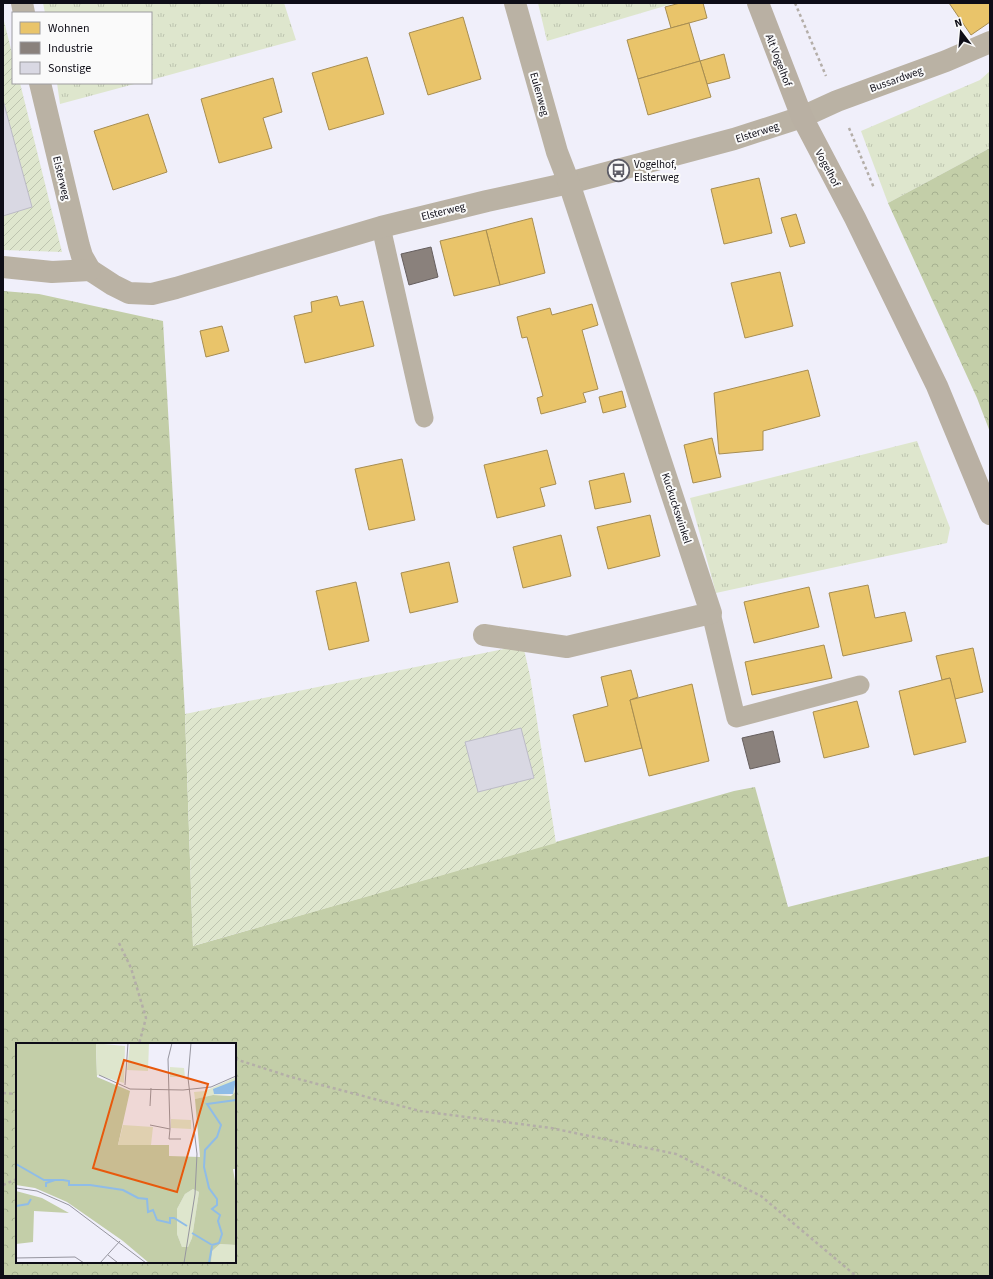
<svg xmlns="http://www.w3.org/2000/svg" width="993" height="1279" font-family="'Source Sans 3',sans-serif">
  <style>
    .grass { fill: url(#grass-tufts) }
    .forest { fill: url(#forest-crowns); fill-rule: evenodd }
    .garden { fill: url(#garden-furrows) }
    .homes { fill: #e9c46a; stroke: #a78d51 }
    .industry { fill: #8a817c; stroke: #655e5e }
    .building { fill: #d9d8e3; stroke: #bcbbc6 }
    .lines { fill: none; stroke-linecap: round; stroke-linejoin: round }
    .path { stroke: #b4aea8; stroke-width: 2.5; stroke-dasharray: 3 3; stroke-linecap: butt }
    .lane { stroke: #bab2a4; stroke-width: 19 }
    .street { stroke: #bab2a4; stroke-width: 22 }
    .secondary { stroke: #b9b0a3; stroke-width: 22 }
    .labels { text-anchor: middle; stroke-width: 4; stroke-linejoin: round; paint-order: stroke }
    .street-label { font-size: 11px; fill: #0e0d17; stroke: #fafafa }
    .poi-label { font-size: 11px; fill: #0e0d17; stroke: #fafafa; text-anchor: start }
    .inset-river { fill: none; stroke: #8fbce7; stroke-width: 2 }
    .inset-road { fill: none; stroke: #96959f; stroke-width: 1 }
    .view { fill: #e8590c; fill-opacity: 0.15; stroke: #e8590c; stroke-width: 2 }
    .inset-edge { fill: none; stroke: #0e0d17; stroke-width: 2 }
  </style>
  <defs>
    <pattern id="grass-tufts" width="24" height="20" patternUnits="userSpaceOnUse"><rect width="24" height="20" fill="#dee6cd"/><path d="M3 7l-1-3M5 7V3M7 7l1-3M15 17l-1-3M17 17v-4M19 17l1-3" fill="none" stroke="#bdc4af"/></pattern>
    <pattern id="forest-crowns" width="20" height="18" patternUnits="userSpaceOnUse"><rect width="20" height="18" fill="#c3cea8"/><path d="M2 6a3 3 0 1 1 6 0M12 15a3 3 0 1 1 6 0" fill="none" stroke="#a6b090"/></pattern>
    <pattern id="garden-furrows" width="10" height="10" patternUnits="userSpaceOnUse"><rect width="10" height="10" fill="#dee6cd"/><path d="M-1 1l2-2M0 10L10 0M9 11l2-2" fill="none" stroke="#bdc4af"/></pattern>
  </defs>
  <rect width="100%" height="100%" fill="#f0effa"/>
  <g class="grass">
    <path d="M43,3H284L296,40L151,80V13H45Z"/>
    <path d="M538,3H675L547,41Z"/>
    <path d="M990,71V148L888,203L861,131L980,80Z"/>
    <path d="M57,83H138L60,104Z"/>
    <path d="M917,441L950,528L947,543L716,593L690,498Z"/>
  </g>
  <g class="forest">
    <path d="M990,148V432L977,398L888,203Z"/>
    <path d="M3,291L39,294L163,321L185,714L193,946L734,791L755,787L788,907L990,856V1276H3ZM17,1044H235V1262H17Z"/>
  </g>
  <g class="garden">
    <path d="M3,17L13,57V83H20L62,252L3,250Z"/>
    <path d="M523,645L530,676L556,843L193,946L185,714Z"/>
  </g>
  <g class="homes">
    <path d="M680,3H703L707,18L671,28L665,7Z"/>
    <path d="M949,3H990V22L971,35Z"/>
    <path d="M463,17L481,79L428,95L409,33Z"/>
    <path d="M689,23L700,61L638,79L627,40Z"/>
    <path d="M724,54L730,78L707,84L700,61Z"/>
    <path d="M367,57L384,114L329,130L312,73Z"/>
    <path d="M700,61L711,97L648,115L638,79Z"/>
    <path d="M273,78L282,112L263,118L272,148L219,163L201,99Z"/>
    <path d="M148,114L167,172L113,190L94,131Z"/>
    <path d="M759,178L772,233L724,244L711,189Z"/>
    <path d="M796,214L805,243L790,247L781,218Z"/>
    <path d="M532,218L545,273L500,285L486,230Z"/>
    <path d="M486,230L500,285L454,296L440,241Z"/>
    <path d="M780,272L793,326L745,338L731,283Z"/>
    <path d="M337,296L340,306L363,301L374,346L305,363L294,316L312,312L311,302Z"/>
    <path d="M592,304L598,325L582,330L598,389L583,393L586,402L541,414L537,398L543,396L527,337L522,338L517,317L550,308L552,315Z"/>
    <path d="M222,326L229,351L206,357L200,331Z"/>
    <path d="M808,370L820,416L763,431V450L719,454L714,393Z"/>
    <path d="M622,391L626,407L603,413L599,397Z"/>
    <path d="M712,438L721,477L693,483L684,445Z"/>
    <path d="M547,450L556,484L540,488L545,506L497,518L484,465Z"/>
    <path d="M402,459L415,520L369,530L355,469Z"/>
    <path d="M624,473L631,502L595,509L589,481Z"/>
    <path d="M650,515L660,556L608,569L597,527Z"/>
    <path d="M561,535L571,576L523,588L513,547Z"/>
    <path d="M449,562L458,602L410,613L401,573Z"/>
    <path d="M356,582L369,641L329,650L316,591Z"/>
    <path d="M868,585L875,618L905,612L912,641L843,656L829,593Z"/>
    <path d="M809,587L819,627L754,643L744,602Z"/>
    <path d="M824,645L832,678L752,695L745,662Z"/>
    <path d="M973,648L983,692L955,699L950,678L942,680L936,656Z"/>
    <path d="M631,670L638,697L630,700L642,748L585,762L573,715L608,706L601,677Z"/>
    <path d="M950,678L966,742L914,755L899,691Z"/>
    <path d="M692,684L709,761L649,776L630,700Z"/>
    <path d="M857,701L869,747L824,758L813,712Z"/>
  </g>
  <g class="industry">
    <path d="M431,247L438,277L409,285L401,254Z"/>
    <path d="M773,731L780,762L750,769L742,738Z"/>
  </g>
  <g class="building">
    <path d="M3,100L32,207L3,216Z"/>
    <path d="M521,728L534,778L478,792L465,742Z"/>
  </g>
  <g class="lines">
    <g class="path">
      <path d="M795,3L826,76"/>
      <path d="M849,128L874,188"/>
      <path d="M119,943L131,968L146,1018L139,1044"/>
      <path d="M235,1059L291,1077L420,1111L551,1128L676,1154L761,1196L856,1276"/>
      <path d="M3,1093L17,1094"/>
      <path d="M3,1185L17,1179"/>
    </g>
    <g class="lane">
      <path d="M381,227L424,418"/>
      <path d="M711,613L736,718L860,685"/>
    </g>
    <g class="street">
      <path d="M22,3L24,13"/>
      <path d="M40,83L79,246L82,256L90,270L113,285L129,293L152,294L176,288L381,227L487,201L569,183L734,139L802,117L837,101L946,61L990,42"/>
      <path d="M3,267L52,272L90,270"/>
      <path d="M484,635L567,647L711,613L569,183L557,152L515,3"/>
    </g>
    <path class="secondary" d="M758,3L802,117L855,218L937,386L990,514"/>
  </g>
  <defs>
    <symbol id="bus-ring" viewBox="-11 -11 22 22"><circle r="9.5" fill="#fafafa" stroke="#5d5c66" stroke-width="1.5"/><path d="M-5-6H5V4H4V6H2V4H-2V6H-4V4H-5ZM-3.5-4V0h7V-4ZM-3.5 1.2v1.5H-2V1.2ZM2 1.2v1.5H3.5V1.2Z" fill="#5d5c66"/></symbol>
  </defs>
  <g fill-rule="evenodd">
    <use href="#bus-ring" x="606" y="158" width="25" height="25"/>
  </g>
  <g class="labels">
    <g class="street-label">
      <text transform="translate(779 60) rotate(69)" y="4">Alt Vogelhof</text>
      <text transform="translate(896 79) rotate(-20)" y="4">Bussardweg</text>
      <text transform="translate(540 94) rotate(74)" y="4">Eulenweg</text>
      <text transform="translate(757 132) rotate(-18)" y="4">Elsterweg</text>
      <text transform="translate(828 168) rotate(62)" y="4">Vogelhof</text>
      <text transform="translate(62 178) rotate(77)" y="4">Elsterweg</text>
      <text transform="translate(443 211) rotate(-14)" y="4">Elsterweg</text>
      <text transform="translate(677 508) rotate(72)" y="4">Kuckuckswinkel</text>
    </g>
    <g class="poi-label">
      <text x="634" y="168">Vogelhof,<tspan x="634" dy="13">Elsterweg</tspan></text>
    </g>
  </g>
  <g transform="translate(16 1043)">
    <rect width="220" height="220" fill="#f0effa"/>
    <path d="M114,0H133L132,28L111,27ZM154,24L168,25L169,34H154ZM220,34V48L217,51L197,52L179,56L178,49L189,48ZM155,76L175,77V86L155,85ZM177,146L183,149L176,195L172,204H166L161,191V166L169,151ZM204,201L220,202V220H195L196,208Z" fill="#dee6cd"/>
    <path d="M0,0H80L81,34L114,48L102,102H153V113L184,114L179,56L197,52L215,53L220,48V126H217L220,144V202L204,201L196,208L195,220H133L107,198L51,159L19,145L0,142ZM177,146L183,149L176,195L172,204H166L161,191V166L169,151ZM0,148L26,155L53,170L18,168L17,199L0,201Z" fill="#c3cea8" fill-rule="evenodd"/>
    <path d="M77,0L109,3L108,40L81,32L80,1ZM107,82L137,84L135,102H102Z" fill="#dee6cd"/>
    <path d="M220,37L217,51H198L197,46Z" fill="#8fbce7"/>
    <path class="inset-river" d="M0,121L28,137H47L53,138V142H74L107,147L122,155L131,156L132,169L137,167L141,177L154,180V175H158L171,183M30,144V140L39,137M0,163L12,161L15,156M176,190L196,202M196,202L203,200L206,191L202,178L204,172L196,166L201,162V156L193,145L188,124L189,107L201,94L205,82L191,61L220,57M193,220L196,203"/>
    <path class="inset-road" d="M83,32L114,46L167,47L195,44L220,33M109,42L112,0M134,63L135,45M134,82L154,86L152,16L156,0M154,86L153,96H165M0,145L21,148L53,162L130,220M92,212L102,220M0,215L59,214L68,220M84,220L104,198M168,220L179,151L181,111L172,35L175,0"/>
    <path class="view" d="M108,17L192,41L161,149L77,125Z"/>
    <rect width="220" height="220" class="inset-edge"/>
  </g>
  <rect width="993" height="1279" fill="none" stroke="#0e0d17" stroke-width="8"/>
  <rect x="12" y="12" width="140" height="72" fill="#fafafa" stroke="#9c9b9f"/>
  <rect x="20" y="22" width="20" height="12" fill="#e9c46a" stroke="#9c9b9f"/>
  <text x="48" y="32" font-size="12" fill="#0e0d17">Wohnen</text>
  <rect x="20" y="42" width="20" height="12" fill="#8a817c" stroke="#9c9b9f"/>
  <text x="48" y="52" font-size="12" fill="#0e0d17">Industrie</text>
  <rect x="20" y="62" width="20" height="12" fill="#d9d8e3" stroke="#9c9b9f"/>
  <text x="48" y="72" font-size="12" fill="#0e0d17">Sonstige</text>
  <g transform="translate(961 32) rotate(344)" stroke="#fafafa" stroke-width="3" paint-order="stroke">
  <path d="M0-3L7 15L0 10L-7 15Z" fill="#0e0d17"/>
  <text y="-6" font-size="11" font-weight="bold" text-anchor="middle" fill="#0e0d17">N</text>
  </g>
</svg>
